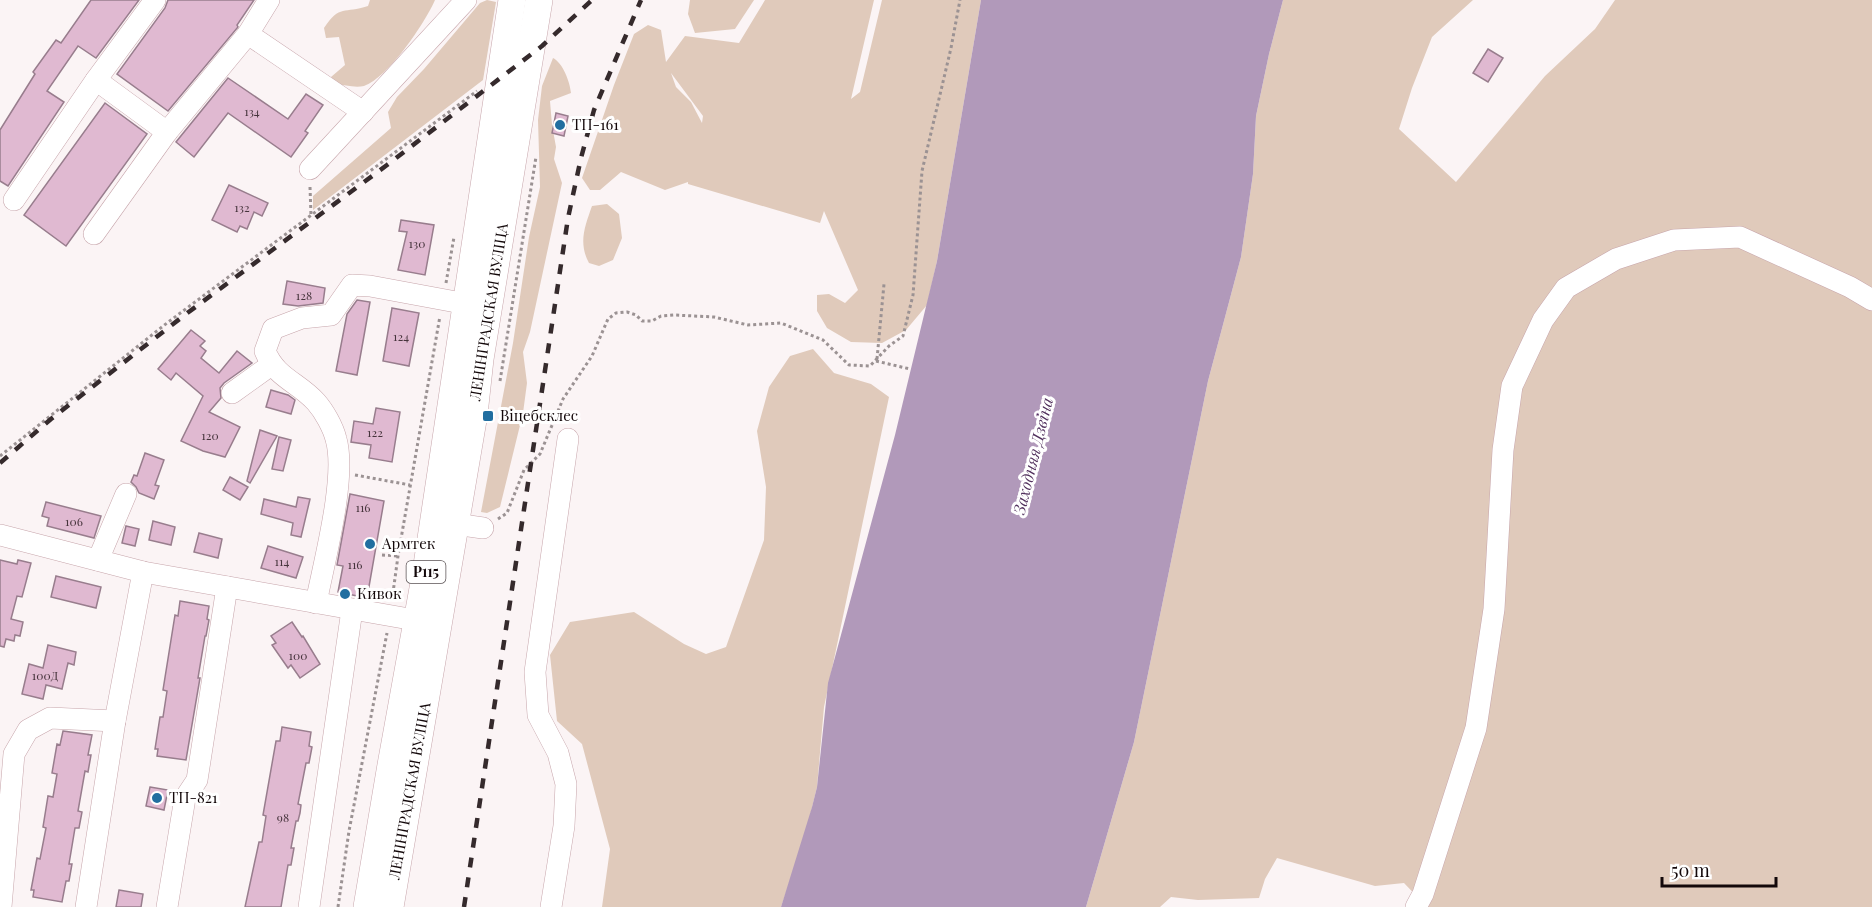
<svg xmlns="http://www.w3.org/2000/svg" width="1872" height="907" font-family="'Playfair Display',serif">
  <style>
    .green { fill: #e0cabb; fill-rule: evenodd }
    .water { fill: #b199ba }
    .building { fill: #e0b9d1; stroke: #987d8d; stroke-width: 1.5 }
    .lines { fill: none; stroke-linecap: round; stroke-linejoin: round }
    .minor-casing { stroke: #c7a5ab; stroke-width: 22 }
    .major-casing { stroke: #c7a5ab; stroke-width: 28 }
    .path { stroke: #9b9293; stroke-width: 3; stroke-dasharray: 3 3; stroke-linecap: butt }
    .minor { stroke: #fff; stroke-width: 21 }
    .major { stroke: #fff; stroke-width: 27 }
    .rail { stroke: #352a2c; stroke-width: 4.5; stroke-dasharray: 10 10; stroke-linecap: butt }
    .poi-dot { fill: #216ea0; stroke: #fff; stroke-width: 2 }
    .labels { text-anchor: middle; stroke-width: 6; stroke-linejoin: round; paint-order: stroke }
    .number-label { font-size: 12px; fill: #46343c }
    .shield { fill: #fff; stroke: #5a5254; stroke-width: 1.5 }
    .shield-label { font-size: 14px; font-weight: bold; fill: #13080a }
    .poi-label { font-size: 15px; fill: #13080a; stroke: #fff; text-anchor: start }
    .street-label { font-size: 15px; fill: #13080a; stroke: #fff }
    .water-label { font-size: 16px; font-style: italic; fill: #51305d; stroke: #fff }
  </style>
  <rect width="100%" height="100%" fill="#fbf4f5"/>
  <g class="green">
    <path d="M370,0H435C425,23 388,78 364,86C355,88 344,85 336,84L331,77L345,65L339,37L326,38L324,28C340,4 344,14 368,6Z"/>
    <path d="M487,0L496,2L483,80L313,210V196L391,128L388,112L397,97L424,69L480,3Z"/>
    <path d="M690,0H754L735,29L695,33L688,14Z"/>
    <path d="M765,0H874L851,99L860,92L882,0H981L937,261L927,305L906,330L882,343L851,342L827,328L817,311V295L829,294L845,303L858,290L824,211L820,223L688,184V182L665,190L621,172L600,190H590L582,178L614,85L634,34L648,25L661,30L666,62L685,36L739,43ZM671,73L703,116L702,123L691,102L676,87Z"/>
    <path d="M1283,0H1473L1432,37L1412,88L1399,129L1456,182L1545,76L1595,29L1615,0H1872V907H1427L1404,883L1375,886L1277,858L1265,879L1259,898L1198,900L1171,897L1160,907H1086L1134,742L1208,381L1241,257L1253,174L1256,116L1269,54Z"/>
    <path d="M553,58C563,63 570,82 571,93L550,101L552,125L556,147L554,159L562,183L530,332L523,352L527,383L523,413L500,507L487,513L481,512L513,343L529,237L540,187L538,120L542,86Z"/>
    <path d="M607,204L619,214L622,238L613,260L599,266L589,263C578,243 585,226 592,206Z"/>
    <path d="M813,349L834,373L871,384L889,397L824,707L817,787L805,836L781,907H602L610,849L582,744L557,721L550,655L570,622L634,612L684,644L706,654L726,647L764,540L766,487L757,431L769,387L790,356Z"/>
  </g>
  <path class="water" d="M981,0H1283L1269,54L1256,116L1253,174L1241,257L1208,381L1134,742L1086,907H781L812,807L817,787L828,683L895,435L937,261Z"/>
  <g class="building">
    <path d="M91,0H139L96,58L78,46L47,91L64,102L8,186L0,181V130L35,74L33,72L56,40L61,43Z"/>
    <path d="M168,0H254L237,25L238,27L168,111L117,74L165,8Z"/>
    <path d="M1488,49L1503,58L1488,82L1473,73Z"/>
    <path d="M228,78L288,119L306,94L323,105L305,131L308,133L291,157L228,113L194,157L176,142Z"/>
    <path d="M105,103L147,134L66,246L24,215Z"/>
    <path d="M556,113L568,116L564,136L552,133Z"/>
    <path d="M229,185L268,203L262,216L254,212L247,229L240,226L237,232L212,220Z"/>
    <path d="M401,220L434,225L425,275L398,270L407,232L399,231Z"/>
    <path d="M287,281L325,288L323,303L298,306L283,304Z"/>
    <path d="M357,300L370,302L357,375L336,371L347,314Z"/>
    <path d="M392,308L419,313L409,366L383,361Z"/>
    <path d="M191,330L205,341L200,346L206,351L201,358L219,373L237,351L252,363L224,383L220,388L221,398L209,412L240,427L225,457L203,451L181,441L203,396L176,373L171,380L158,369Z"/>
    <path d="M271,390L288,395L295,400L291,414L266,407Z"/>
    <path d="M376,408L400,412L392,462L369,458L371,445L351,442L354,421L373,424Z"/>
    <path d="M260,430L277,436L250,483L247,481Z"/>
    <path d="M279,437L291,440L283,471L272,469Z"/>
    <path d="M145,453L164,460L155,485L159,486L154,499L139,493L136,487L131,482L134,475L137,476Z"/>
    <path d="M230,477L248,487L240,500L223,490Z"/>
    <path d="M350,494L384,501L367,598L338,592L343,566L337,565Z"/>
    <path d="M298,497L310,499L301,537L291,535L293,523L261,514L264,499L296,507Z"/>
    <path d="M46,502L101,516L94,538L47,526L49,518L42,516Z"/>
    <path d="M153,521L175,527L171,545L149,540Z"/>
    <path d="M126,526L139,529L135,546L122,543Z"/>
    <path d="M199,533L222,539L218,558L194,552Z"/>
    <path d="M268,546L303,557L296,578L261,568Z"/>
    <path d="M0,560L17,564L18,560L31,563L22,597L17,596L11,619L23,622L20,636L15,635L14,641L6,639L4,647L0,646Z"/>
    <path d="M56,576L101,587L96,608L51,597Z"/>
    <path d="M180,601L209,606L207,619L209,620L206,636H205L198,678H200L186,760L157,756L158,749H155L160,717H163L167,691L163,690L175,615L178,616Z"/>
    <path d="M292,622L302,637L303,636L320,664L300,678L291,665L288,668L272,645L276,643L271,636Z"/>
    <path d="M48,645L76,652L74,665L68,663L62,689L46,685L43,699L22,694L29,664L43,668Z"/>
    <path d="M282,727L311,732L309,746L312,747L309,763H306L298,804L301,805L300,813L298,821H296L291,848H294L291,865H288L281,907H245L259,842H262L266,816L263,815L276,741H280Z"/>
    <path d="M63,731L92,735L88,755H91L88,772L85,771L78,811L82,812L79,828H75L69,864H72L69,881H66L62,902L33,897L34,890H31L37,858L40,859L46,828L43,827L48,796L53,797L57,774L52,773L57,744L60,745Z"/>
    <path d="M150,787L168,790L164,810L146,806Z"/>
    <path d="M119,890L143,894L141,907H116Z"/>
  </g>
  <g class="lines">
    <defs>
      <g id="minor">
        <path d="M155,0L96,80L167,132L248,34"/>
        <path d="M269,0L248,34L363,112"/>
        <path d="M310,169L466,0"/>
        <path d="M14,200L96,80"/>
        <path d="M94,234L167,132"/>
        <path d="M232,393L271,365"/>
        <path d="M455,524L483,528"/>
        <path d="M0,535L143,572L432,623"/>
        <path d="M98,560L126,494"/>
        <path d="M316,603C324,562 347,477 336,439C333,427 324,411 316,402C298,382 276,378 265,351L273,329L302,318L331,315L352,285L370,286L467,304"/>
        <path d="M1,907L14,754L28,730L50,718L115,721"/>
        <path d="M86,907L115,721L143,572"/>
        <path d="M167,907L185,798L197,780L227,587"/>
        <path d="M309,907L352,610"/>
        <path d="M551,907L564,826L566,784L558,753L538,715L535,672L568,439"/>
        <path d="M1416,907L1423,894L1476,728L1494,609L1503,450L1512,386L1543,320L1566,288L1616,259L1674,240L1740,237L1850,287L1872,300"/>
      </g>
      <g id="major">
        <path d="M367,907L391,765L426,572L512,0"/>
        <path d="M390,907L474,414L480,359L539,0"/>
      </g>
    </defs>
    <use href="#minor" class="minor-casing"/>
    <use href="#major" class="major-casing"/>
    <g class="path">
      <path d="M310,187L311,215"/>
      <path d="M446,283L454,237"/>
      <path d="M877,359L884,284"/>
      <path d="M876,361L910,369"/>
      <path d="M500,381L536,157"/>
      <path d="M0,456L167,323L477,91"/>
      <path d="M355,475L410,485"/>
      <path d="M498,519L507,513L524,470L540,454L563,399L592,356L608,319L616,313L627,312L636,315L642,321H652L661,316L674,315L714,317L748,325L781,323L823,340L849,365L870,366L889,346L903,336L913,295L922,171L951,48L960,0"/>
      <path d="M382,555L398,556"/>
      <path d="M392,600L398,556L440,316"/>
      <path d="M338,907L349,831L387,633"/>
    </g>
    <use href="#minor" class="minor"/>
    <use href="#major" class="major"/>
    <g class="rail">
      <path d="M0,463L51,419L186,314L387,165L542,46L592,0"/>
      <path d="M464,907L568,218L581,158L594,110L641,0"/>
    </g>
  </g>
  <g class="poi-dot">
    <circle cx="560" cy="125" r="6"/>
    <rect x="482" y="410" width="12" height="12" rx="3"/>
    <circle cx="370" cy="544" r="6"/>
    <circle cx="345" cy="594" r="6"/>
    <circle cx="157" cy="798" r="6"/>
  </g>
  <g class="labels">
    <g class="number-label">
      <text x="252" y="116">134</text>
      <text x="242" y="212">132</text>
      <text x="417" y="248">130</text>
      <text x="304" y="300">128</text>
      <text x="401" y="341">124</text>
      <text x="375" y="437">122</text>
      <text x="210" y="440">120</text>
      <text x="363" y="512">116</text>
      <text x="74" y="526">106</text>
      <text x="282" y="566">114</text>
      <text x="355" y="569">116</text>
      <text x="298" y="660">100</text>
      <text x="45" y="680">100Д</text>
      <text x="283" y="822">98</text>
    </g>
    <rect class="shield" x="406.5" y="561" width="39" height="22" rx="4.5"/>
    <g class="shield-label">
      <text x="426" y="577">Р115</text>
    </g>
    <g class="poi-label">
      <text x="572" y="130">ТП-161</text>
      <text x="500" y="421">Віцебсклес</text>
      <text x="382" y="549">Армтек</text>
      <text x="357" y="599">Кивок</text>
      <text x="169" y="803">ТП-821</text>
    </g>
    <g class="street-label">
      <text transform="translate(489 312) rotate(-81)" y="5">ЛЕНІНГРАДСКАЯ ВУЛІЦА</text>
      <text transform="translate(410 791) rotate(-80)" y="5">ЛЕНІНГРАДСКАЯ ВУЛІЦА</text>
    </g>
    <g class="water-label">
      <text transform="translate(1033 456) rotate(-76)" y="6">Заходняя Дзвіна</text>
    </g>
  </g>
  <path d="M1662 877v9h114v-9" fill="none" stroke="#13080a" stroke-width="3"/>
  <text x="1671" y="877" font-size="18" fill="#13080a" stroke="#ffffff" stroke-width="4.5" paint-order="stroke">50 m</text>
</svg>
